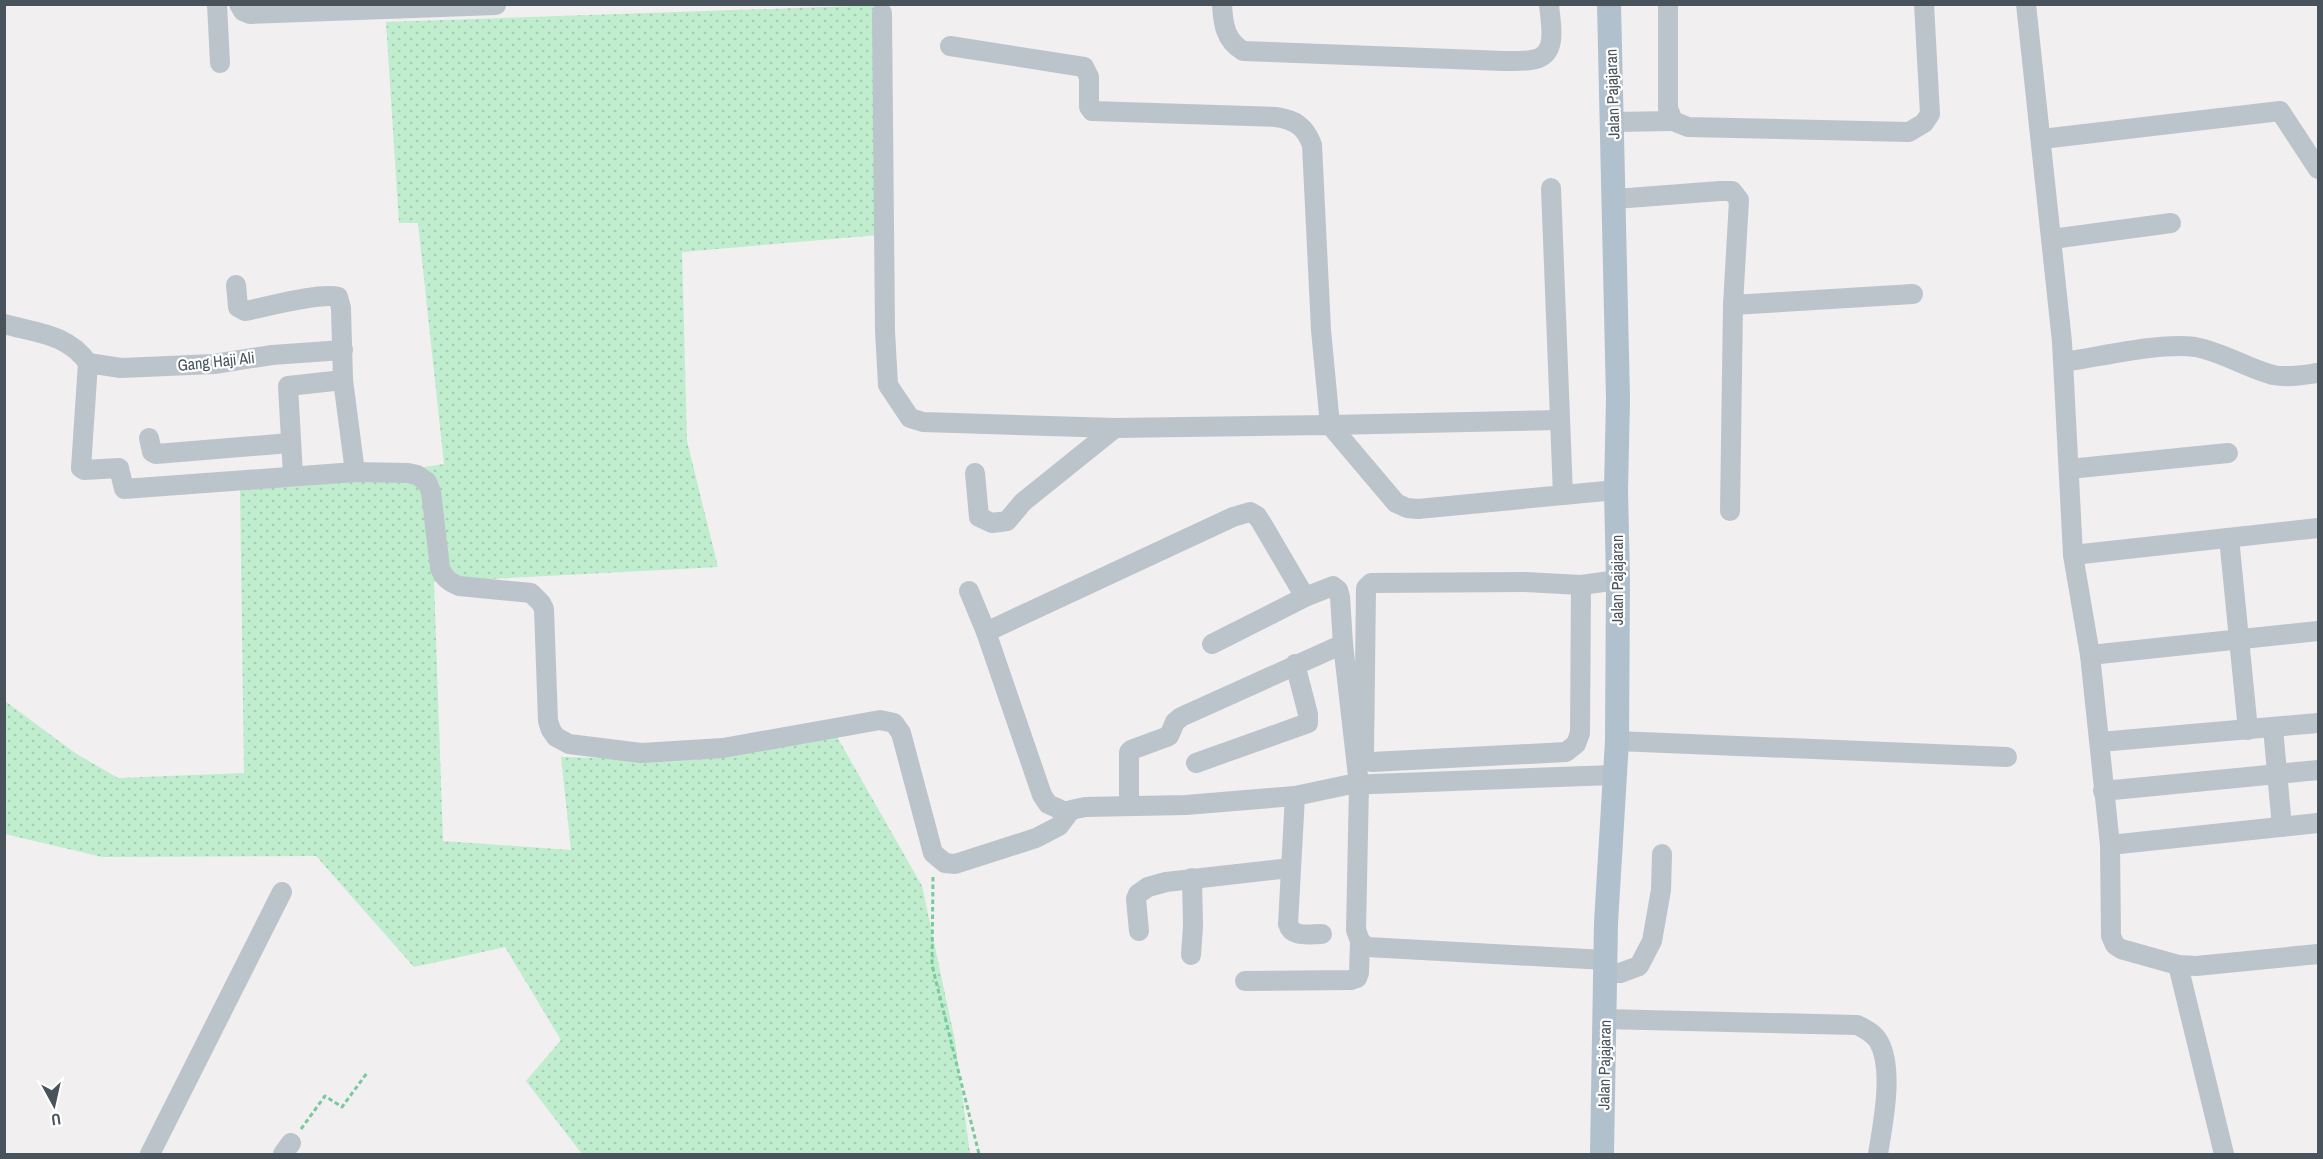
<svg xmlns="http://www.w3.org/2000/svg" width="2323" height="1159" font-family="'Archivo Narrow',sans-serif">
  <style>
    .grass { fill: url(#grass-dots) }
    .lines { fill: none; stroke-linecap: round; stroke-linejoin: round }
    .path { stroke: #78ca9c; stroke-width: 3; stroke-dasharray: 4.5 3; stroke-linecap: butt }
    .minor { stroke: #bbc4cb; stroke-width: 20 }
    .major { stroke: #b0c0cd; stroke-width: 24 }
    .labels { text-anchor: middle; stroke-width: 4.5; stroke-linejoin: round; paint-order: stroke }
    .street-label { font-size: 16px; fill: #48535b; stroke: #fff }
  </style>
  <defs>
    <pattern id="grass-dots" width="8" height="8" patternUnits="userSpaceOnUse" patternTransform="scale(1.5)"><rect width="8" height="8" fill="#bfedce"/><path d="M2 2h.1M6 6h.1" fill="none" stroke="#a6cdb3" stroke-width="1.8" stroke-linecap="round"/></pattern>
  </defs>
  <rect width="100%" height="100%" fill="#f1efef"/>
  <path class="grass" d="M884,5L890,234L682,252L687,441L718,567L434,582L443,841L571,850L561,757L694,760L836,735L922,886L955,1041L970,1154H582L526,1081L561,1040L505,947L414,967L316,856L102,857L5,834V701L75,753L118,778L244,773L240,489L302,486L444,464L418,223H399L386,22Z"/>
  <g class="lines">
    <g class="path">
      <path d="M933,877L932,965L979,1154"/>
      <path d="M301,1129L325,1096L342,1107L367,1073"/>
    </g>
    <g class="minor">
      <path d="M217,4L220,63"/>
      <path d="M239,4L243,11L250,14L496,5"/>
      <path d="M1222,4C1223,24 1225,40 1243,51L1504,61C1514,61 1529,62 1539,58C1558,50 1550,21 1549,4"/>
      <path d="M1668,4V108L1673,121L1688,127L1909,132L1924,123L1930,114L1924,4"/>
      <path d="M2026,4L2062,342L2073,555L2090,655L2110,845L2111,936L2115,945L2121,949L2178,965L2224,1154"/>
      <path d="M882,13L885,331L888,385L910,418L923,422L1115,428L1330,425L1396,503L1407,508L1418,509L1616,490"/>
      <path d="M950,46L1084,67L1089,77V107L1092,111L1276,117C1295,120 1305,126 1312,145L1321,330L1330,425L1560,420"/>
      <path d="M1613,122L1673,121"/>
      <path d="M2042,139L2280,111L2318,169"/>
      <path d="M1551,188L1563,495"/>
      <path d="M1615,199L1720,191H1732L1739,200L1733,305L1730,511"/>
      <path d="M2052,239L2171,223"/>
      <path d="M236,285L238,307L245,311C266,307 320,292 338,297L341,308L343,380"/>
      <path d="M1733,305L1913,294"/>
      <path d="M4,324C37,333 68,334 88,363L81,468L84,470L119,468L124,489L355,472L408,473L417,475L427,482L431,492L440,568C444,578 449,582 459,586L531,593L541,603L544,609L548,721L551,730L556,737L569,744L641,753L723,748L880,720L894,723L901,733L933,853L945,863L955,864L1036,838L1059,826L1071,810L1085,807L1186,805L1295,796L1347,785L1613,775"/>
      <path d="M2063,362C2100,357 2160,342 2195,347C2223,352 2246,368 2273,375C2288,378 2303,375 2318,373"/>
      <path d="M88,363L121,368L214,364L272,355L343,350"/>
      <path d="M149,438L152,452L156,454L290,443"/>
      <path d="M2069,469L2228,453"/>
      <path d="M975,473L979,517L992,523L1007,521L1023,502L1115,428"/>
      <path d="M293,475L288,386L343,380L355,472"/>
      <path d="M2229,538L2248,730"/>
      <path d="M2073,555L2318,528"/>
      <path d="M1581,585L1580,733L1576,744L1566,752L1372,762L1367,761L1364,755L1366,588L1371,583L1525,582L1581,585L1618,580"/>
      <path d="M969,591L986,632L1042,795L1048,804L1068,813"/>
      <path d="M986,632L1233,517L1250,512L1257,516L1261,522L1305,597L1333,586L1338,590L1340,597L1343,644L1359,785L1356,930L1360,941L1367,947L1605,960"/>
      <path d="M1212,644L1305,597"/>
      <path d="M2090,655L2318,631"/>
      <path d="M2273,728L2282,827"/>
      <path d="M1617,741L2007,757"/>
      <path d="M2100,742L2318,723"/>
      <path d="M1196,763L1308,723V714L1295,664"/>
      <path d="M2103,791L2318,770"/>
      <path d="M1295,796L1288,924C1292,938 1309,934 1322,934"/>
      <path d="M1129,805V752L1131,750L1169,736L1175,722L1181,717L1343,644"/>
      <path d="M2110,845L2318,823"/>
      <path d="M1139,931L1136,899L1138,894L1148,887L1166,882L1290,868"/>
      <path d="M1191,955L1193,926L1192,878"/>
      <path d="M2178,965L2196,966L2318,954"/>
      <path d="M1605,973H1620L1639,966L1652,941L1661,890L1662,854"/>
      <path d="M1245,981L1351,980L1357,978L1359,973L1360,941"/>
      <path d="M1604,1019L1857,1025C1865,1029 1874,1033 1879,1042C1894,1070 1883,1123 1878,1154"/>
      <path d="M150,1154L282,892"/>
      <path d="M283,1154L291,1143"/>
    </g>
    <path class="major" d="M1602,1154L1606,923L1617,741L1618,580L1616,490L1618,399L1609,4"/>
  </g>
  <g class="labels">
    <g class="street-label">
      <text transform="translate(1612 94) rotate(-92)" y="6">Jalan Pajajaran</text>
      <text transform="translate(216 361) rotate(-6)" y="6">Gang Haji Ali</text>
      <text transform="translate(1617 580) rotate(-90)" y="6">Jalan Pajajaran</text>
      <text transform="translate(1604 1065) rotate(-89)" y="6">Jalan Pajajaran</text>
    </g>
  </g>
  <rect width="2323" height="1159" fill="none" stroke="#48535b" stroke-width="12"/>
  <g transform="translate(54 1105) rotate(172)" stroke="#ffffff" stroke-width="4.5" paint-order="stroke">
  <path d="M0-4.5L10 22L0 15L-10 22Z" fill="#48535b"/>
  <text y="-9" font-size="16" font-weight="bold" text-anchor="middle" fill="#48535b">U</text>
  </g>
</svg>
